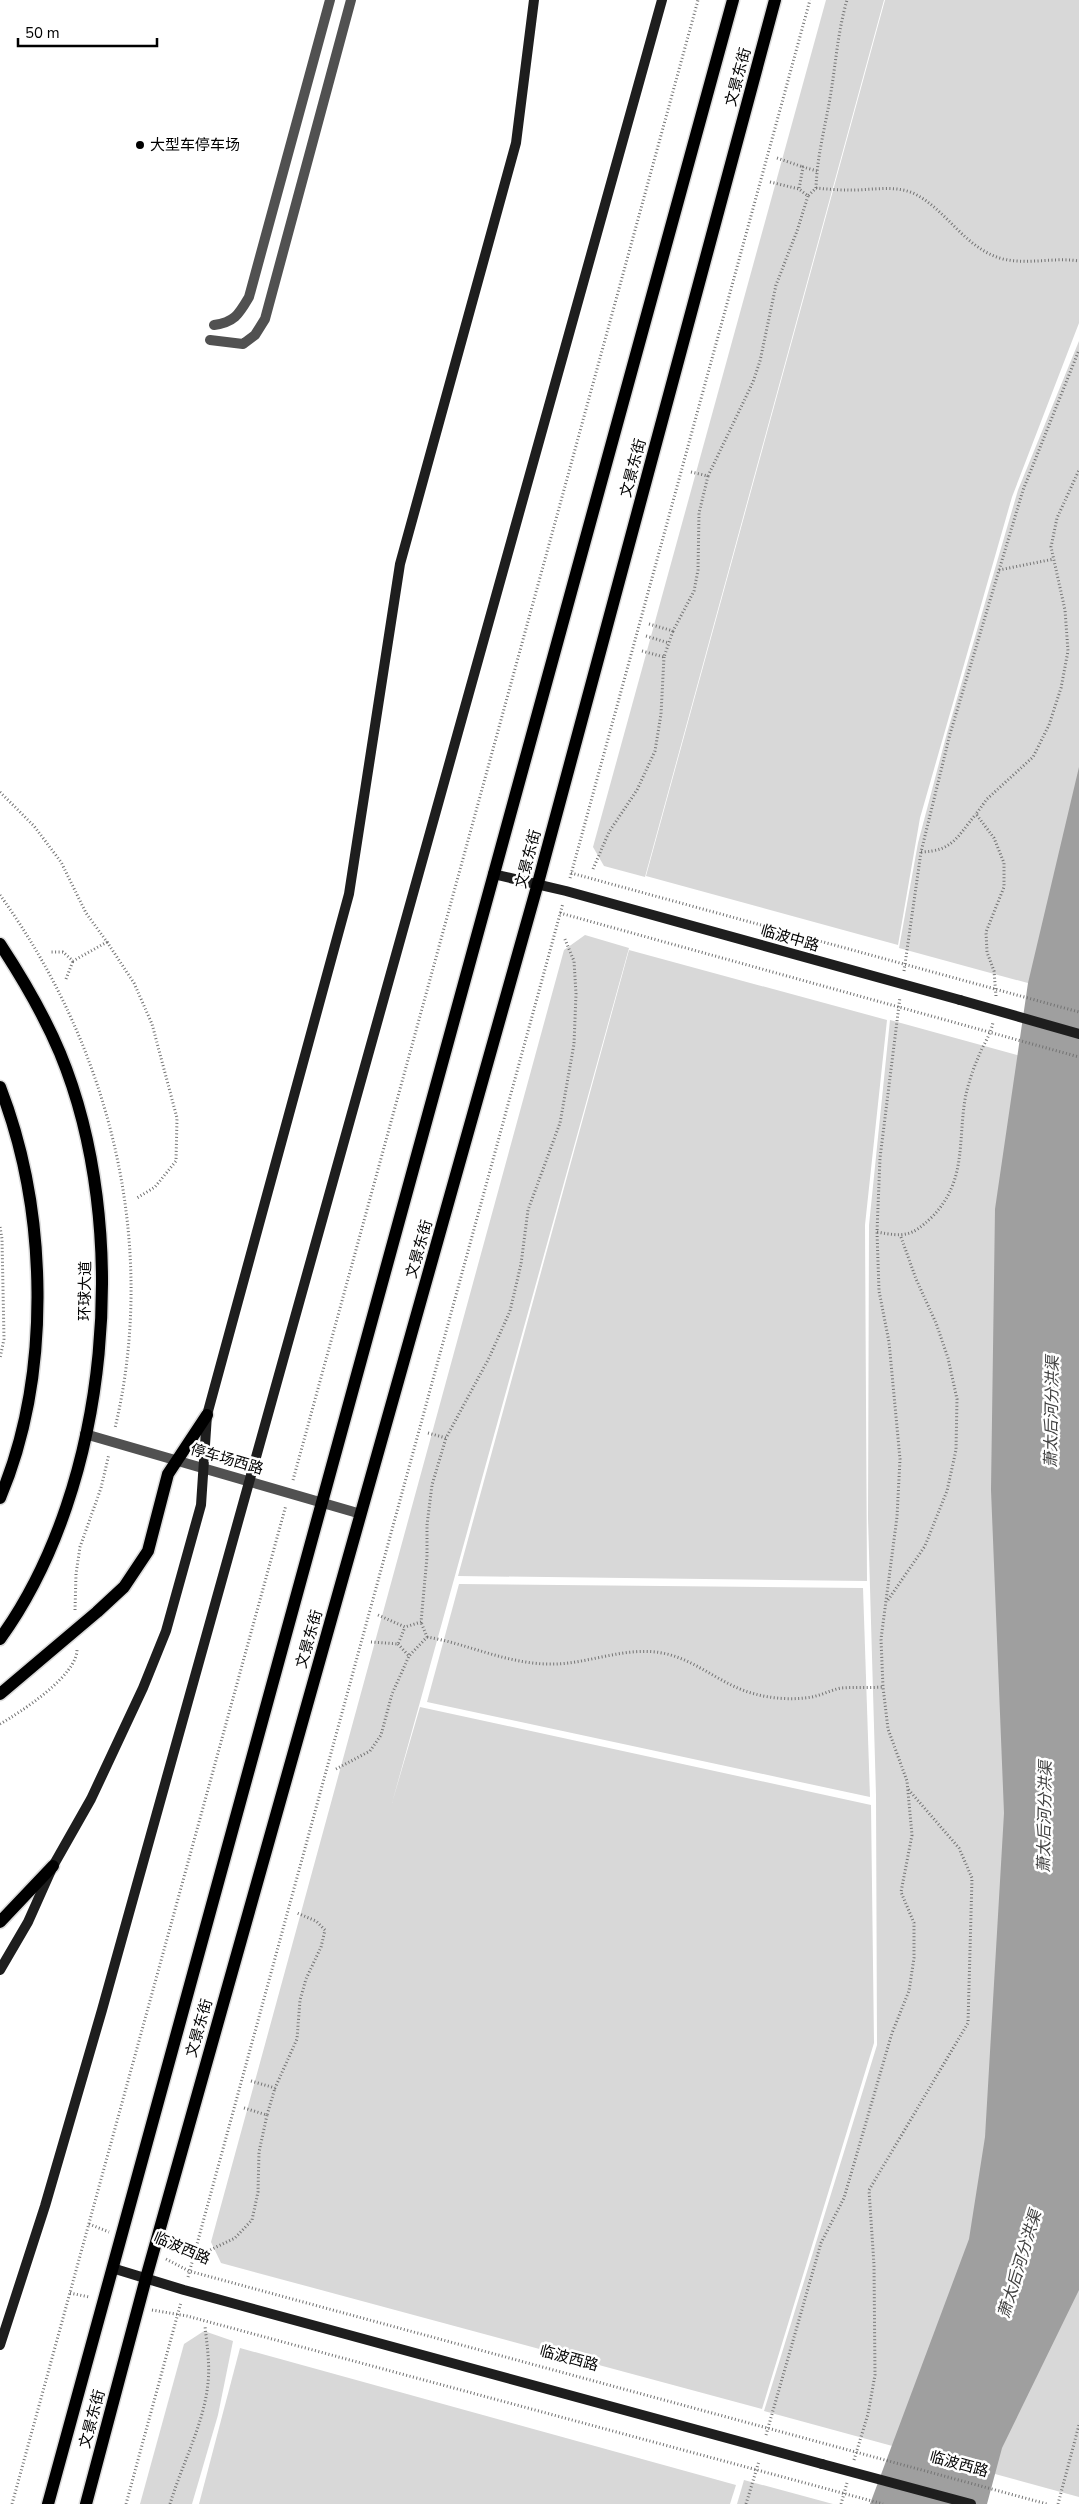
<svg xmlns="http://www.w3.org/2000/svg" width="1079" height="2504" font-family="'Nunito Sans','Noto Sans SC',sans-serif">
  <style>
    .green { fill: #d8d8d8 }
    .water { fill: #9f9f9f }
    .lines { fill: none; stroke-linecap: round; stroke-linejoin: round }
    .primary-casing { stroke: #dbdbdb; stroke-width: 15 }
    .path { stroke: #737373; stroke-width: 3; stroke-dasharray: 1 2.5; stroke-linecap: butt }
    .lane { stroke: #515151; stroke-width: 10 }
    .street { stroke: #515151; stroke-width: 10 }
    .secondary { stroke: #1e1e1e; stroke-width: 10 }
    .primary { stroke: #000; stroke-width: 12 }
    .secondary-bridge { stroke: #1e1e1e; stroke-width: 10 }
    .poi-dot { fill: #000; stroke: #fff; stroke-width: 2 }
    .labels { text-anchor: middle; stroke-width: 5; stroke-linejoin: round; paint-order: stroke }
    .street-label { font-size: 15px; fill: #000; stroke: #fff }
    .poi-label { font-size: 15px; fill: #000; stroke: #fff; text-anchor: start }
    .water-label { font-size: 16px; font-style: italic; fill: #404040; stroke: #fff }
  </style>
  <rect width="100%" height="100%" fill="#fff"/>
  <g class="green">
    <path d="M826,0H884L645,877L604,866L593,847Z"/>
    <path d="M885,0H1079V323L1012,497L920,818L898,945L646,876Z"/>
    <path d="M1079,341V997L899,948L918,843L947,733L1018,490Z"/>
    <path d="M585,935L629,948L392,1803L420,1707L871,1805L874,2043L762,2409L221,2263L211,2242L564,950Z"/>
    <path d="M629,950L887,1020L865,1225L867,1581L458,1576Z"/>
    <path d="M890,1020L1079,1072V2497L764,2411L877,2045L876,1795L868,1518L869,1225Z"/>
    <path d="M459,1584L863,1588L870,1797L427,1702Z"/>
    <path d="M204,2331L233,2341L218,2415L192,2504H140L184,2344Z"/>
    <path d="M240,2348L736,2485L730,2504H199Z"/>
    <path d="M744,2480L833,2504H737Z"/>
  </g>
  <path class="water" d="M1079,767V2290L1002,2448L987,2504H870L969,2239L985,2137L1004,1813L991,1490L995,1209L1028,983Z"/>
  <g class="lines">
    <defs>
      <g id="primary">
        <path d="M0,944C23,979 44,1015 60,1053C132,1227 111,1485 0,1639"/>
        <path d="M0,1087C48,1211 52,1374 0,1498"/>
        <path d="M0,1694L97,1612L124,1587L148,1551L168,1474L207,1415"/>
        <path d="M0,1922L53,1866"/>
        <path d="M48,2504L733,0"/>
        <path d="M86,2504L146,2278L538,883L775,0"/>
      </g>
    </defs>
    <use href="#primary" class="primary-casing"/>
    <g class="path">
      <path d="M777,158L803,167"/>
      <path d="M817,171L803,167L799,189L808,196L816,188C817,155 826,124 831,92C836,61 838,31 847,0"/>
      <path d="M770,182L799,189"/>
      <path d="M816,188C826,189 837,190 847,190C868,191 895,184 915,194C948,211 965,249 1003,259C1029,265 1053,257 1079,261"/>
      <path d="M691,472L708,476L753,382L760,361L776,285L797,231L808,196"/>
      <path d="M999,570L1054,559"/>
      <path d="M649,624L673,631L694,591L698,570L699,513L708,476"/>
      <path d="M646,636L669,643"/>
      <path d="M642,651L664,657L673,631"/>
      <path d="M0,792L34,826L61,862L86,913L107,942L73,961L63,952H50"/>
      <path d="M921,852C953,851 957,837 976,814"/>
      <path d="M593,869L609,832L637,790L655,751L661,714L664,657"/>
      <path d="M571,873L1079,1012"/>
      <path d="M570,878L810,0"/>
      <path d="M0,895C110,1048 159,1243 115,1428"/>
      <path d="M560,913L1079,1057"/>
      <path d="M107,942L134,983L152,1024L177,1118L176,1161L155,1187L137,1198"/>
      <path d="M904,971L921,852L950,734L1023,490L1079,350"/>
      <path d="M66,979L73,961"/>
      <path d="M996,996L994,971L987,952L986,932L1004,887V863L994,838L976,814L987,799L1033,757L1049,725L1061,688L1068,651L1065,610L1051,547L1057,518L1079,470"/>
      <path d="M0,1227L2,1239L4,1339L0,1358"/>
      <path d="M877,1232C904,1237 911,1237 932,1217C968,1180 957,1140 966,1094C969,1082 973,1069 978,1058C982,1046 991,1035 993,1022"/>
      <path d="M428,1433L446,1438L489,1358L510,1311L521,1264L528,1210L560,1123L574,1044L576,994L574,961L564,937"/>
      <path d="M293,1480L698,0"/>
      <path d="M888,1600L925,1546L947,1491L956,1450L957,1399L948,1358L936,1323L916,1279L901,1237"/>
      <path d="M75,1610L76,1574L80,1547L101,1488L109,1454"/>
      <path d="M378,1615L405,1627L421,1622L427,1557V1525L432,1485L446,1438"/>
      <path d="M427,1637C469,1644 509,1665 553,1664C588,1664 626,1646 662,1653C696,1659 722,1686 755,1694C773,1699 794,1700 812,1697C822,1695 831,1690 841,1688C855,1687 869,1688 883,1687"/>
      <path d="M371,1642L398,1644L405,1627"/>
      <path d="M398,1644L409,1656L427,1637L421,1622"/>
      <path d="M0,1724C21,1712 78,1675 77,1649"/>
      <path d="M336,1769L370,1751L381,1735L392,1694L409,1656"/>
      <path d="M251,2081L275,2088L297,2039L300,2000L306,1979L321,1947L325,1930L316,1921L297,1913"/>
      <path d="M244,2108L267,2115L275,2088"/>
      <path d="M89,2224L109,2232"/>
      <path d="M204,2253L235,2238L252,2220L258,2192L259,2152L267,2115"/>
      <path d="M166,2259L189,2271L1047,2504"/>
      <path d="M188,2277L563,903"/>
      <path d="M70,2293L89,2297"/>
      <path d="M152,2310L187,2316L883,2504"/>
      <path d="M766,2435L821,2243L844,2198L892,2033L909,1991L914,1958V1923L901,1892L912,1835L907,1781L888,1729L883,1687L881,1639L897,1517L900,1459L889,1342L879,1291L877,1232L880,1158L900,997"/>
      <path d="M854,2460L868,2414L875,2375L874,2265L869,2190L968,2023L972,1878L959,1848L908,1789"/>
      <path d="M12,2504L286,1505"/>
      <path d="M126,2504L181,2302"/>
      <path d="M170,2504C182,2464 204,2424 208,2383C210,2364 207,2345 205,2326"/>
      <path d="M746,2504L759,2461"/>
      <path d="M841,2504L847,2483"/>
      <path d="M1058,2504L1079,2425"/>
    </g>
    <g class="lane">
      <path d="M214,325C235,322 239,314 249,297L330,0"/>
      <path d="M210,340L243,344L255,335L265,319L351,0"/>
    </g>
    <path class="street" d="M85,1434L361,1514"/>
    <g class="secondary">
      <path d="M493,874L566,891L960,1000"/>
      <path d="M0,1970L28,1922L53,1866L91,1799L143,1688L166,1631L201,1505L207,1415L349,894L400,564L516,143L534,0"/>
      <path d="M112,2268L184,2290L822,2464"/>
      <path d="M0,2345L45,2206L102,2010L662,0"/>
    </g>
    <use href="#primary" class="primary"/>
    <g class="secondary-bridge">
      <path d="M960,1000L1079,1034"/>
      <path d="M822,2464L971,2504"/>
    </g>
  </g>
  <circle class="poi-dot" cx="140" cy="145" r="5"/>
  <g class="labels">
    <g class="street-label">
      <text transform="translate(738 77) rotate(-75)" y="5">文景东街</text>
      <text transform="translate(633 468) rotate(-75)" y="5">文景东街</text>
      <text transform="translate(528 859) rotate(-75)" y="5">文景东街</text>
      <text transform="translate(790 938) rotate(16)" y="5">临波中路</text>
      <text transform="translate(419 1249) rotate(-74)" y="5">文景东街</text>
      <text transform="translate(85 1291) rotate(-89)" y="5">环球大道</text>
      <text transform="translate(227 1459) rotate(16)" y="5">停车场西路</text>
      <text transform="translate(309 1639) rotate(-74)" y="5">文景东街</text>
      <text transform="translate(199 2028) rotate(-74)" y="5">文景东街</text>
      <text transform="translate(182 2248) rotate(23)" y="5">临波西路</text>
      <text transform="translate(569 2358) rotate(15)" y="5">临波西路</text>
      <text transform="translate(92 2419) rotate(-75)" y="5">文景东街</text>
      <text transform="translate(959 2464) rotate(15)" y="5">临波西路</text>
    </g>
    <g class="poi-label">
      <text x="150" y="150">大型车停车场</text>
    </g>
    <g class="water-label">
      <text transform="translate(1051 1412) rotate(-89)" y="6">萧太后河分洪渠</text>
      <text transform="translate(1044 1817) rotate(-89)" y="6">萧太后河分洪渠</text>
      <text transform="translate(1019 2264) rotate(-73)" y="6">萧太后河分洪渠</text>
    </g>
  </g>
  <path d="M18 38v8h139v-8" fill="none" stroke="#000000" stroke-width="2.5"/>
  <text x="25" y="38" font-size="15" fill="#000000" stroke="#ffffff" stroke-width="4" paint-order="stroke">50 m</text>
</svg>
